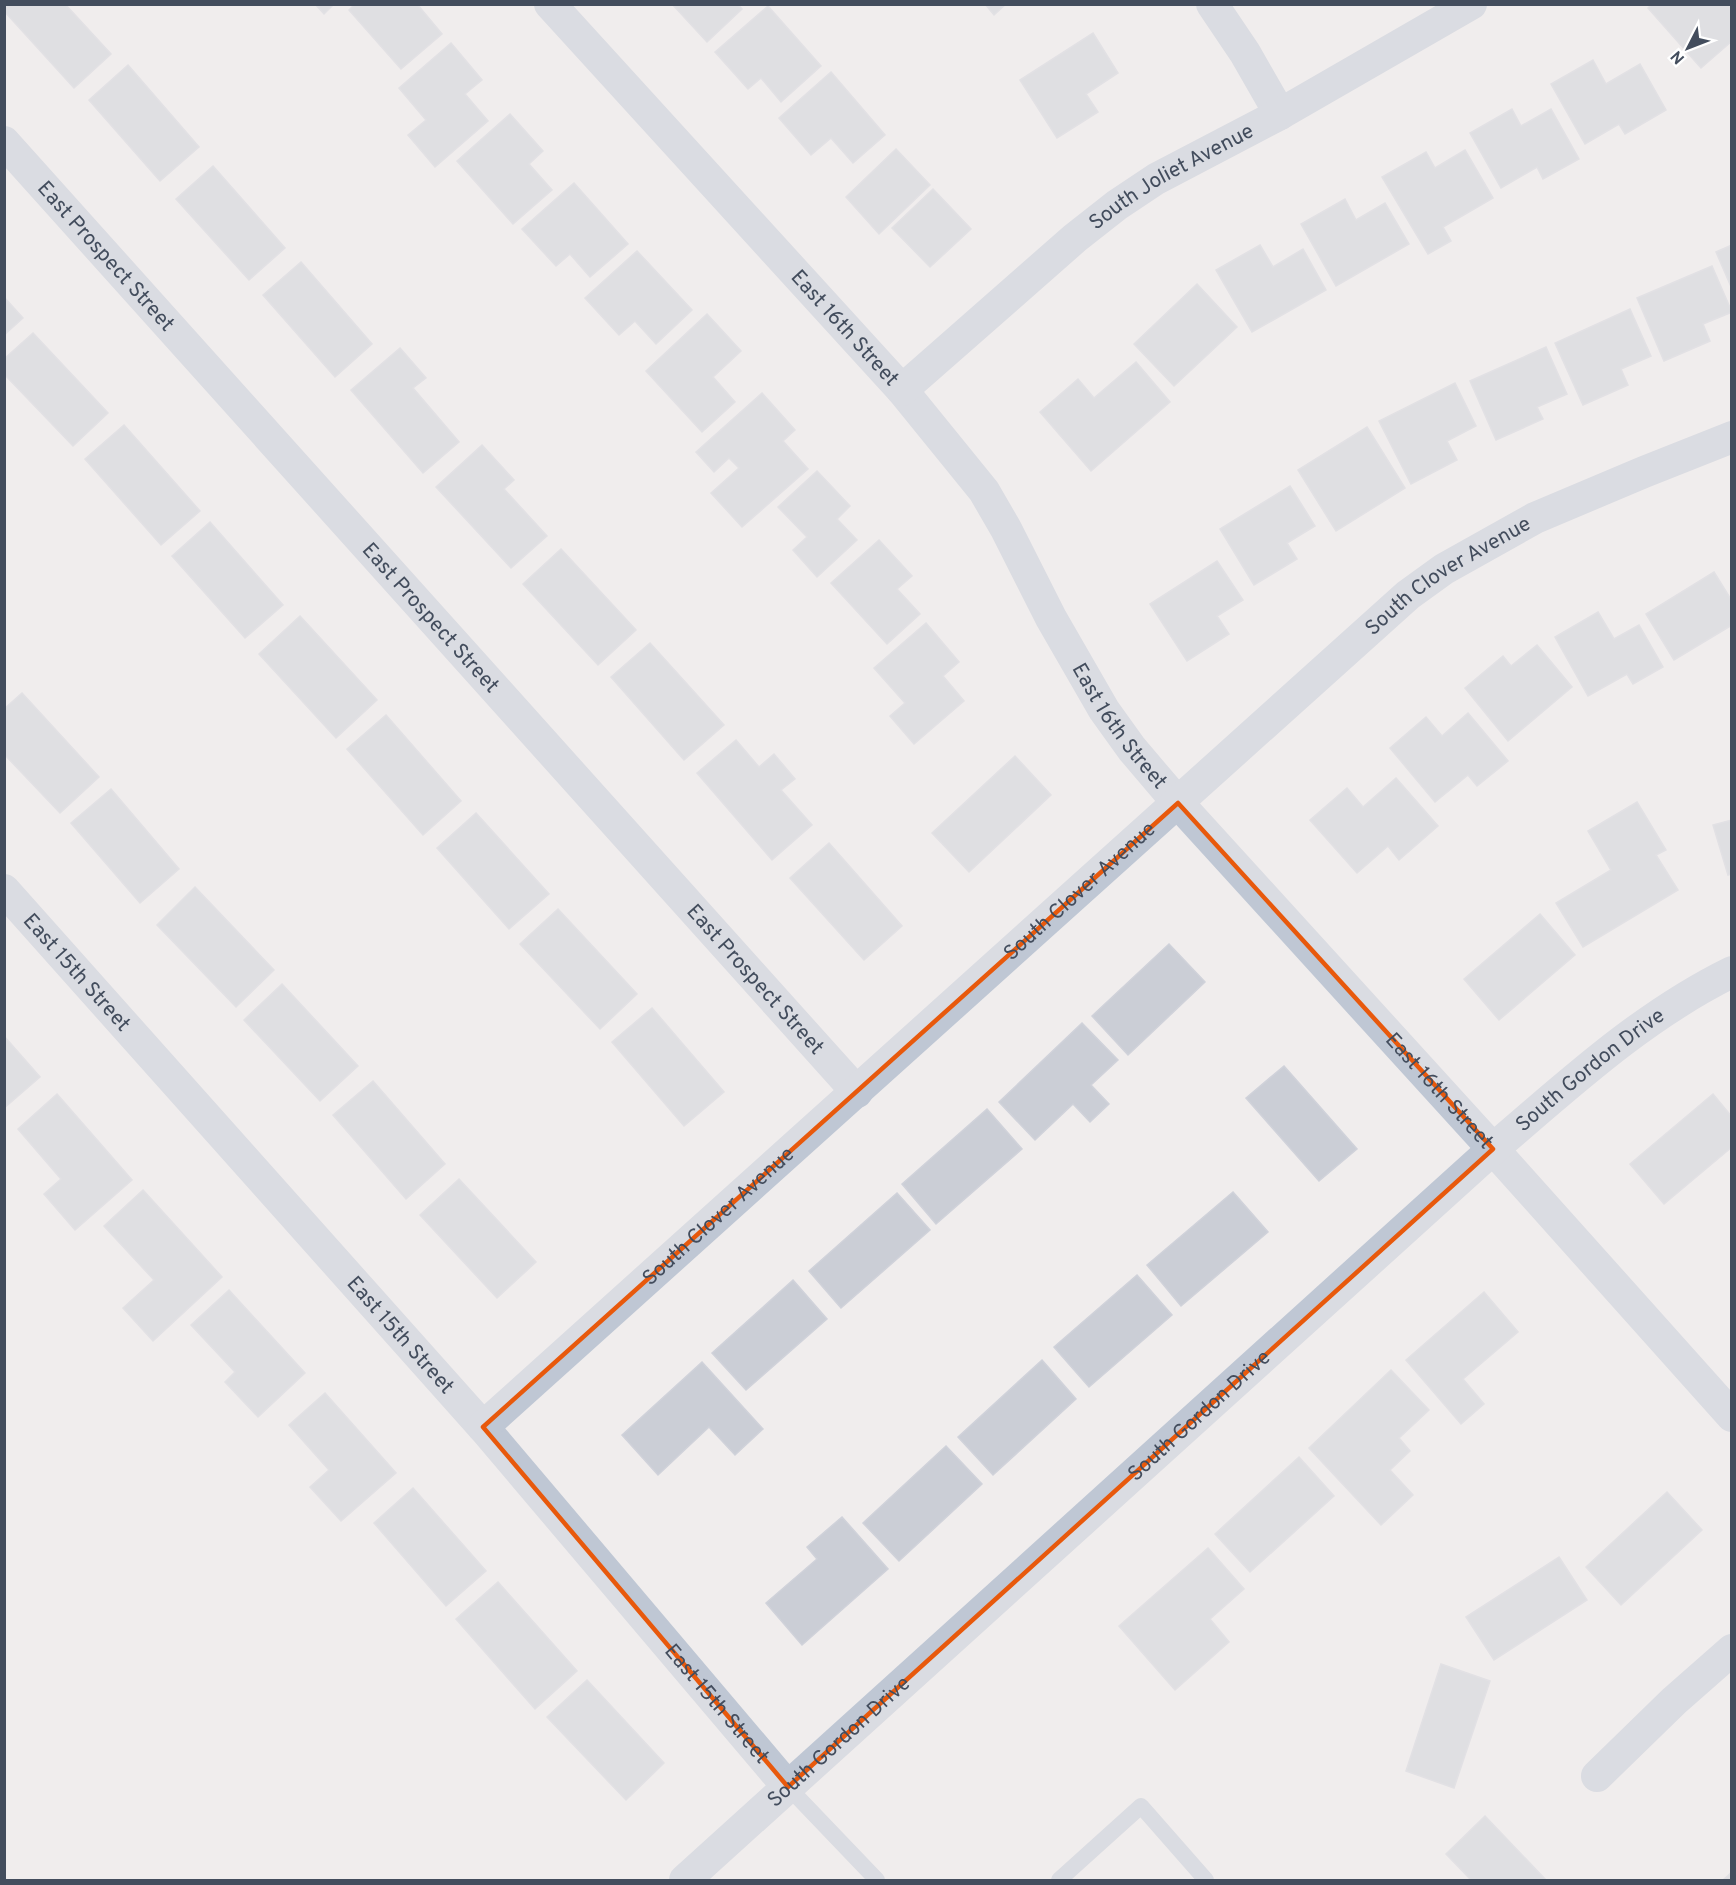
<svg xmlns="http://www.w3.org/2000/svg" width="1736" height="1885" font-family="Overpass,sans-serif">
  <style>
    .building { fill: #cbced6; stroke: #d0d2da; stroke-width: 1.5 }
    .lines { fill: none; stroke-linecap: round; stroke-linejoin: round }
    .service { stroke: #bfc7d4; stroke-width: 16 }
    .minor { stroke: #bfc7d4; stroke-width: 32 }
    .marked { fill: none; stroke: #e8590c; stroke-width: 4.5; stroke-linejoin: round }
    .labels { text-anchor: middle; stroke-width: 6; stroke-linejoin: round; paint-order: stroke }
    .street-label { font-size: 21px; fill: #434d5d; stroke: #fff }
  </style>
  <rect width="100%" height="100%" fill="#f0eded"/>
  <g class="building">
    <path d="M7,4H65L111,54L74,88L4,11V6Z"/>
    <path d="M315,4H334L324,14Z"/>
    <path d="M355,4H417L442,34L401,69L349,10Z"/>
    <path d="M672,4H737L742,9L707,42Z"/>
    <path d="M985,4H1006L994,15Z"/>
    <path d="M1652,4H1732V41L1701,68L1648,8Z"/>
    <path d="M768,6L821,66L781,102L761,78L748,89L715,52Z"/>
    <path d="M1093,33L1118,73L1086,94L1098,112L1057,138L1020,80Z"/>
    <path d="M451,43L482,80L465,94L488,121L435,167L408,135L426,120L399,88Z"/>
    <path d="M1593,60L1606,84L1640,64L1666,110L1625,134L1619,124L1585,144L1551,84Z"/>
    <path d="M128,65L199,147L160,181L89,100Z"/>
    <path d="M831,72L885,135L853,163L831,138L811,155L779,118Z"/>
    <path d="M1512,109L1521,126L1551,109L1579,159L1543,179L1537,167L1501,188L1470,133Z"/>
    <path d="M510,114L543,151L529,164L552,190L513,224L457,161Z"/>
    <path d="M896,149L930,185L879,234L846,197Z"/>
    <path d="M1465,150L1493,198L1443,227L1451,241L1428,254L1382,177L1426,152L1435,168Z"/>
    <path d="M213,166L285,248L249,280L176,199Z"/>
    <path d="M574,183L628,244L590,277L570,254L556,266L522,229Z"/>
    <path d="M933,189L971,229L930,267L892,228Z"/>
    <path d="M1345,199L1356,220L1385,203L1409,244L1336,286L1301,224Z"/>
    <path d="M1260,245L1273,267L1303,249L1326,290L1252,332L1216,270Z"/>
    <path d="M1732,245V289L1716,252Z"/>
    <path d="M637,251L692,310L656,344L635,321L619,335L585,298Z"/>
    <path d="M301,262L372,344L335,377L263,295Z"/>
    <path d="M1712,266L1732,312L1703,324L1710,341L1664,361L1637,298Z"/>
    <path d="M1197,284L1237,327L1174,386L1134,344Z"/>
    <path d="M4,297L23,318L4,335Z"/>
    <path d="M1630,309L1651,356L1621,369L1628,385L1583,405L1555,343Z"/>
    <path d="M707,314L741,351L713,377L735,402L702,432L646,371Z"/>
    <path d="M33,333L108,413L73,446L4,374V359Z"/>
    <path d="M1546,347L1567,394L1537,407L1543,419L1496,440L1470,381Z"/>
    <path d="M400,348L426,378L413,388L459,442L423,473L351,390Z"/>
    <path d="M1136,362L1170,402L1091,471L1040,412L1078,379L1094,398Z"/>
    <path d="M1455,383L1476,426L1447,441L1457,460L1411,484L1379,421Z"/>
    <path d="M762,393L795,430L783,441L808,469L742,527L711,493L739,468L729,458L714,472L696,452Z"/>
    <path d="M124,425L200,511L161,545L85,459Z"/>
    <path d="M1367,427L1405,488L1336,531L1298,470Z"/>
    <path d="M482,445L514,480L504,489L547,536L511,568L436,487Z"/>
    <path d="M817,471L850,506L837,519L857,540L817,577L793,550L807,537L778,507Z"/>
    <path d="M1290,486L1315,526L1287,543L1297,559L1254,585L1220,529Z"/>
    <path d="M210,522L283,605L245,638L172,556Z"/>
    <path d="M879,540L912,576L897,589L920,614L887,644L831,583Z"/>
    <path d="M561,549L636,630L598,665L523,584Z"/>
    <path d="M1217,561L1243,600L1217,616L1229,634L1187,661L1150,604Z"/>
    <path d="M1714,572L1732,601V625L1674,660L1646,614Z"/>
    <path d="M1598,612L1614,639L1639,625L1663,667L1633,684L1627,674L1588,696L1555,637Z"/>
    <path d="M300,616L377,700L336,738L259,654Z"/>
    <path d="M926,623L959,662L943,676L964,701L914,744L890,716L905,703L874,668Z"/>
    <path d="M650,643L724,725L684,760L611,677Z"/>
    <path d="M1537,645L1572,687L1508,741L1465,688L1503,656L1511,666Z"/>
    <path d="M22,693L99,777L60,813L4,754V709Z"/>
    <path d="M1468,713L1508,761L1477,786L1468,775L1435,802L1390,748L1426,717L1442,736Z"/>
    <path d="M386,715L461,801L423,835L347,749Z"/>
    <path d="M736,740L759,767L774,754L795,779L781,790L812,825L772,860L697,773Z"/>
    <path d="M1015,756L1051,795L969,872L932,833Z"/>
    <path d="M1396,778L1438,826L1399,860L1388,846L1357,873L1310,820L1347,788L1363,807Z"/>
    <path d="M111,789L179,869L140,903L71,823Z"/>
    <path d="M1637,802L1666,850L1656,855L1678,890L1583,947L1556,903L1611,870L1588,831Z"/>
    <path d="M476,813L549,894L509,929L437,848Z"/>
    <path d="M1732,820V874L1728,875L1713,825Z"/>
    <path d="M829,843L902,926L864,960L790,878Z"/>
    <path d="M195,887L274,970L236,1007L157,925Z"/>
    <path d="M558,909L637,994L600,1029L520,944Z"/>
    <path d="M1540,914L1575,955L1499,1020L1464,979Z"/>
    <path d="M1169,944L1205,982L1128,1055L1092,1016Z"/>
    <path d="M282,984L358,1066L320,1101L244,1020Z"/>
    <path d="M652,1008L724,1092L684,1126L612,1042Z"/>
    <path d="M1082,1023L1118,1060L1091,1085L1109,1104L1090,1122L1073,1104L1035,1140L999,1102Z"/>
    <path d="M4,1036L40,1077L4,1108Z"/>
    <path d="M1284,1066L1357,1149L1319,1181L1246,1098Z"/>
    <path d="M373,1081L445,1164L406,1199L333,1115Z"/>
    <path d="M57,1094L132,1180L75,1230L44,1194L61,1179L18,1129Z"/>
    <path d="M1713,1094L1732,1117V1147L1664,1204L1630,1164Z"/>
    <path d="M987,1109L1022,1149L936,1224L902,1184Z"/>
    <path d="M459,1179L536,1262L497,1298L420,1215Z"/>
    <path d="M143,1190L222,1277L153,1341L123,1308L154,1280L104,1226Z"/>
    <path d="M1233,1192L1268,1232L1181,1306L1147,1265Z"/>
    <path d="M897,1193L930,1230L841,1308L809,1271Z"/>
    <path d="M1137,1275L1172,1315L1089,1387L1054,1347Z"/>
    <path d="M793,1280L827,1319L746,1390L712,1353Z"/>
    <path d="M229,1290L305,1373L258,1417L225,1382L235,1372L191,1325Z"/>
    <path d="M1484,1292L1518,1332L1463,1379L1484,1404L1461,1424L1406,1360Z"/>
    <path d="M1042,1360L1076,1399L993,1475L958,1437Z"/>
    <path d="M702,1362L763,1429L735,1455L709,1427L658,1475L622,1435Z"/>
    <path d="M1391,1370L1429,1410L1399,1438L1410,1451L1390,1470L1413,1495L1381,1525L1309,1448Z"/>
    <path d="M325,1393L396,1473L341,1521L310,1487L329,1470L289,1425Z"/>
    <path d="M946,1446L982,1484L899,1561L863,1523Z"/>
    <path d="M1299,1457L1334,1496L1250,1572L1215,1534Z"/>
    <path d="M413,1488L486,1571L446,1606L374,1523Z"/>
    <path d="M1667,1492L1702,1530L1621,1605L1586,1567Z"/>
    <path d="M842,1517L888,1569L802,1645L766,1603L817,1559L807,1547Z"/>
    <path d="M1208,1548L1244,1589L1210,1619L1229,1642L1175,1690L1119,1626Z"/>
    <path d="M1559,1557L1587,1600L1494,1660L1466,1617Z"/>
    <path d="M498,1582L577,1671L535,1709L456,1619Z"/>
    <path d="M1441,1664L1490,1681L1454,1788L1406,1771Z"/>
    <path d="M587,1680L664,1763L626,1800L547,1717Z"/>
    <path d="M1485,1816L1546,1880H1471L1446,1854Z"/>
    <path d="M1732,1872V1880H1723Z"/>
  </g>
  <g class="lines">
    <g class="service">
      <path d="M788,1787L877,1880"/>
      <path d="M1059,1880L1141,1806L1206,1880"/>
    </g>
    <g class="minor">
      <path id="s1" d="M550,4L902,390L984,491L1006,529L1051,618L1104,710L1132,749L1178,803L1493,1149L1732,1416"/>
      <path d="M1212,4L1245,53L1280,114"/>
      <path id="s2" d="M4,142L857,1092"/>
      <path id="s3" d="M902,390L1075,238L1117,205L1156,179L1280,114L1471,4"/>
      <path id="s4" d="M4,890L483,1427L788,1787"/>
      <path id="s5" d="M483,1427L1408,595L1444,569L1535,518L1644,472L1732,437"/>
      <path d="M1597,1776L1674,1701L1732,1650"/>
      <path id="s6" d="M685,1880L1493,1149C1568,1085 1642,1016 1732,972"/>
    </g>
  </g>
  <path d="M0 0H1736V1885H0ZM1178,803L1493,1149L788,1787L483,1427Z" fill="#f0eded" fill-opacity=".55" fill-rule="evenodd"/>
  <path class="marked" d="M1178,803L1493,1149L788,1787L483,1427Z"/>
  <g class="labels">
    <g class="street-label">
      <text dy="7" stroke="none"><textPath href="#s3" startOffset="345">South Joliet Avenue</textPath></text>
      <text dy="7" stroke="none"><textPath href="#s2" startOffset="153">East Prospect Street</textPath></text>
      <text dy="7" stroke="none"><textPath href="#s1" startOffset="438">East 16th Street</textPath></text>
      <text dy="7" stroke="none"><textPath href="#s5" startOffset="1288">South Clover Avenue</textPath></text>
      <text dy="7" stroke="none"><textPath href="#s2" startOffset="639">East Prospect Street</textPath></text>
      <text dy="7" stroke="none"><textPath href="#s1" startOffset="924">East 16th Street</textPath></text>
      <text dy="7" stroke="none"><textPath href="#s5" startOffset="802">South Clover Avenue</textPath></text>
      <text dy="7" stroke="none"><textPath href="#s4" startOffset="110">East 15th Street</textPath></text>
      <text dy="7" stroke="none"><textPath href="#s2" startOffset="1125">East Prospect Street</textPath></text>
      <text dy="7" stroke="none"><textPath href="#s6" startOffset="1215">South Gordon Drive</textPath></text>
      <text dy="7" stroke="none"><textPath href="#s1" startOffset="1410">East 16th Street</textPath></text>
      <text dy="7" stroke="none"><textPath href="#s5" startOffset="316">South Clover Avenue</textPath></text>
      <text dy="7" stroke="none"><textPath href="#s4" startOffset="596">East 15th Street</textPath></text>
      <text dy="7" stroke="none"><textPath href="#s6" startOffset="693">South Gordon Drive</textPath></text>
      <text dy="7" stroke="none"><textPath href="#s4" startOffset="1082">East 15th Street</textPath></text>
      <text dy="7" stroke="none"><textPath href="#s6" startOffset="207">South Gordon Drive</textPath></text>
    </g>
  </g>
  <rect width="1736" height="1885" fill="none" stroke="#434d5d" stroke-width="12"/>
  <g transform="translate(1688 48) rotate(228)" stroke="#ffffff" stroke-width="4.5" paint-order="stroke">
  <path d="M0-4.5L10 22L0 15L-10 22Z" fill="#434d5d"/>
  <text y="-9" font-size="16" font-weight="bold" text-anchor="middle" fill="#434d5d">N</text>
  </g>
</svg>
